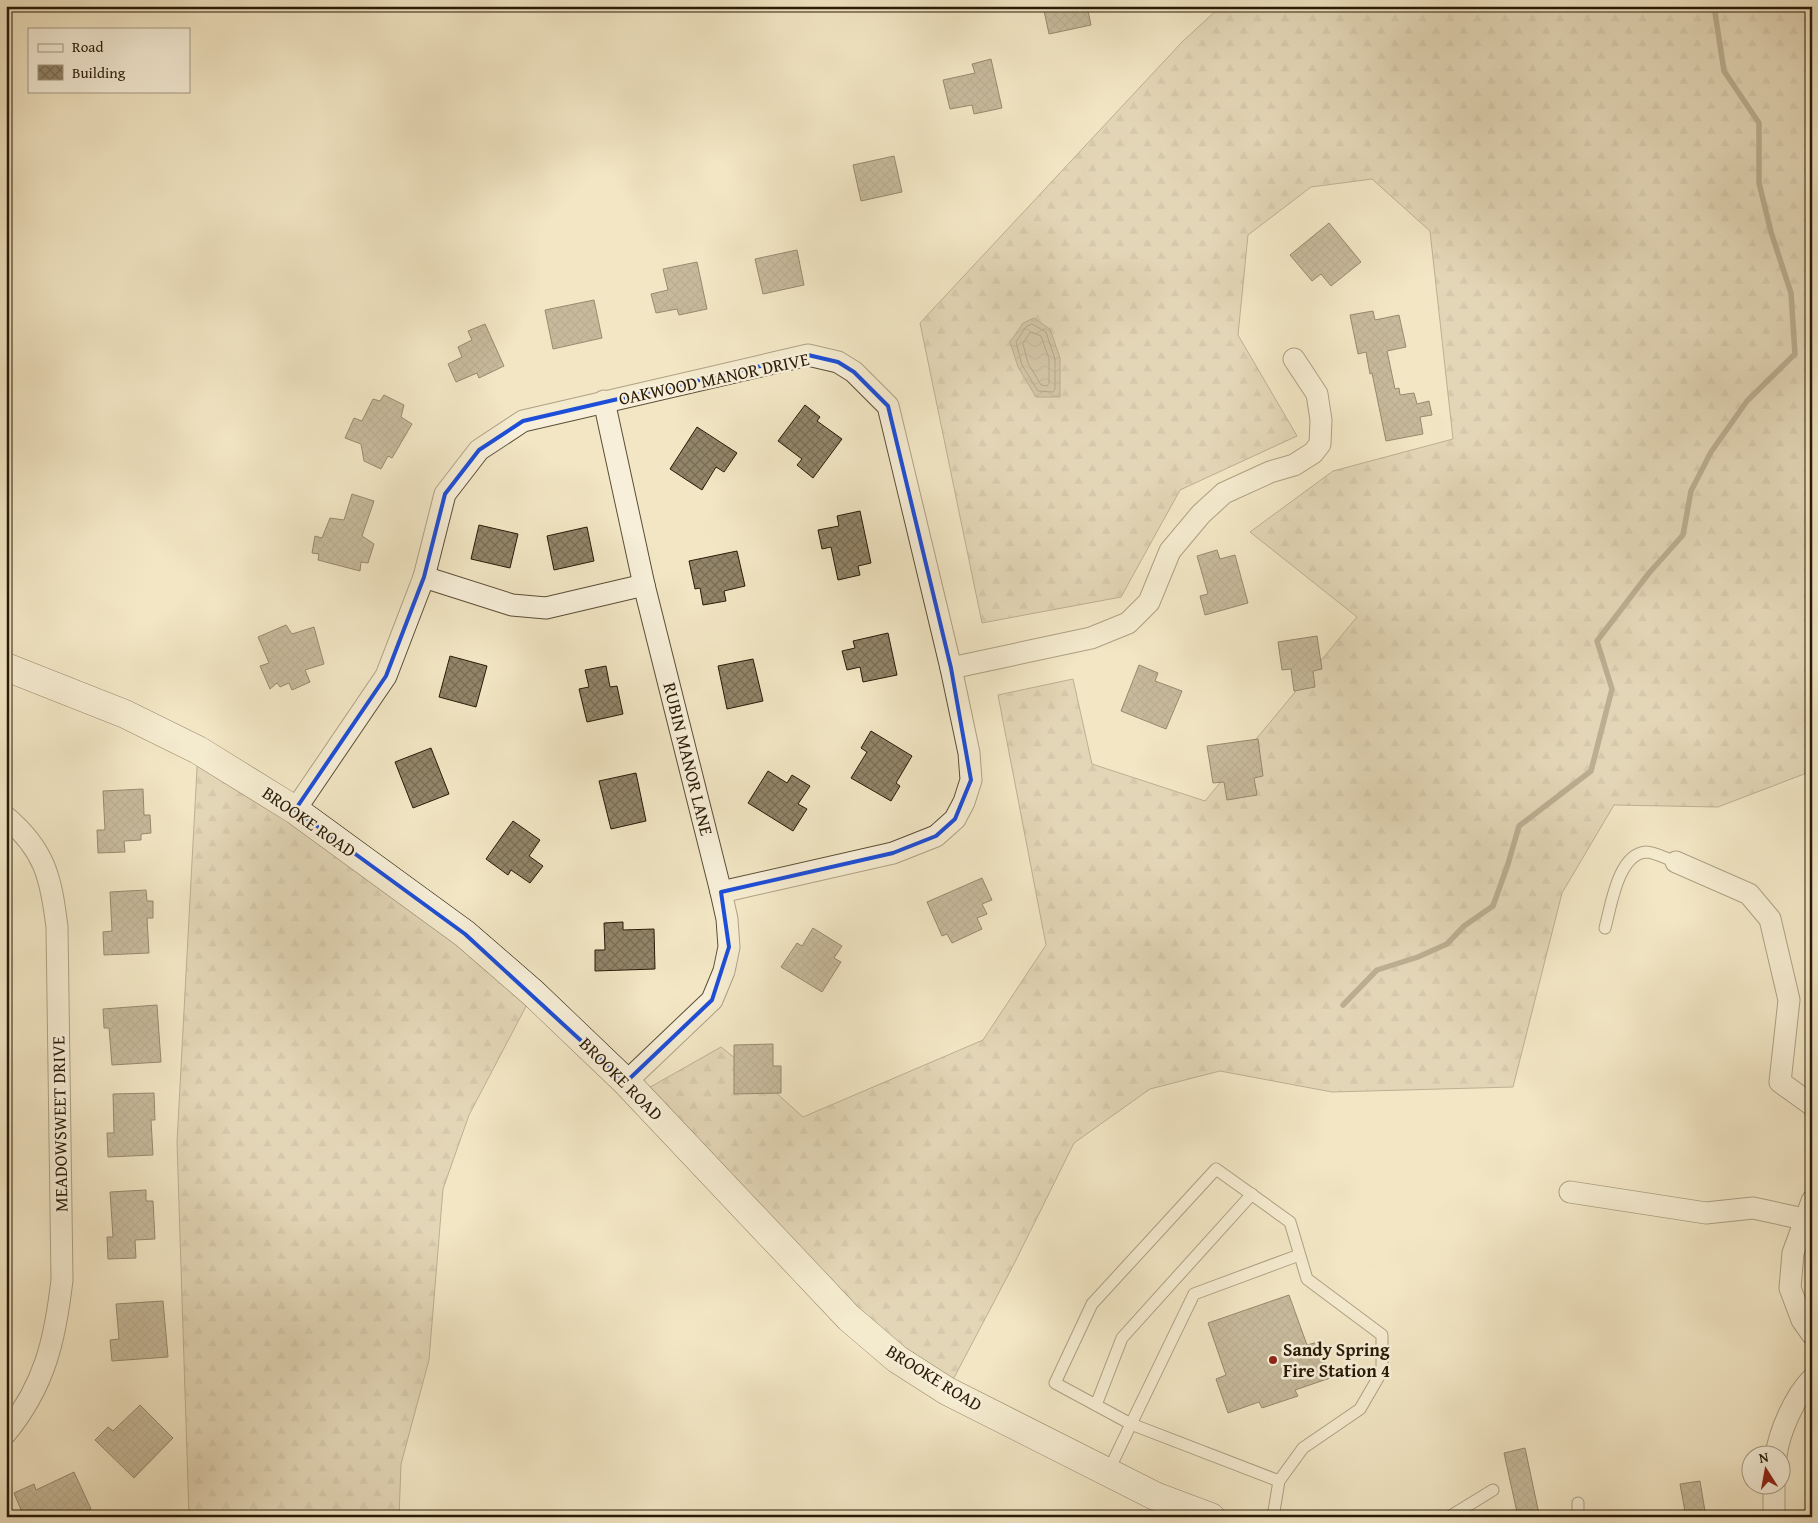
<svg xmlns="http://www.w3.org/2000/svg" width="1818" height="1523" font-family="'Gentium Book Plus',serif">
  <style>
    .forest { fill: url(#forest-firs); stroke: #7c6f56 }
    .water { fill: url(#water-waves); stroke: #796b52 }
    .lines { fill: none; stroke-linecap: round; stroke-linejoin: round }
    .shore { stroke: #6c5e46; stroke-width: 1 }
    .stream { stroke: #796b52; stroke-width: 5.5 }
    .building { fill: url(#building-cross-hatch); stroke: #291b07 }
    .lane-casing { stroke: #5b4e36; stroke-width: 13 }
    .street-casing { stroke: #5b4e36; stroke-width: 23 }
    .secondary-casing { stroke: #291b07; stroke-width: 29 }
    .lane { stroke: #f7efd9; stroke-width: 11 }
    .street { stroke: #f7efd9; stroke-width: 21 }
    .secondary { stroke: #f7efd9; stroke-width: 28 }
    .marked { fill: none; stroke: #1d4ed8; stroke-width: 4; stroke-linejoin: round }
    .poi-dot { fill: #8f2418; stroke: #f7efd9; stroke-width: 2 }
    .labels { text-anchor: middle; stroke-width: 5; stroke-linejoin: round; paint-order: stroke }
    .street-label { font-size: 18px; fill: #291b07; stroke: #f7efd9 }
    .poi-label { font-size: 18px; font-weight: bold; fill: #291b07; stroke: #f7efd9; text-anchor: start }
  </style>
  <defs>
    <pattern id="forest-firs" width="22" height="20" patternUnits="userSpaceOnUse" patternTransform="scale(1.25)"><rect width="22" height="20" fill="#d0c3a4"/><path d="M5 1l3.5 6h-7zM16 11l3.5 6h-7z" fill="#b3a78c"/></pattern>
    <pattern id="water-waves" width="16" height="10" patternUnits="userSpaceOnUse" patternTransform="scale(1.25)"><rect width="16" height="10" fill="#aea184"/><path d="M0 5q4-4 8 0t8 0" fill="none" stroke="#8e826a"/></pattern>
    <pattern id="building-cross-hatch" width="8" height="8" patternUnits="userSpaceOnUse" patternTransform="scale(1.25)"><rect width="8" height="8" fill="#928569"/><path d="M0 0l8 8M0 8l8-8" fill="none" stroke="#776c54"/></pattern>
  </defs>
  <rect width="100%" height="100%" fill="#f2e6c4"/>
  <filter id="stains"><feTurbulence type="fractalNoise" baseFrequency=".004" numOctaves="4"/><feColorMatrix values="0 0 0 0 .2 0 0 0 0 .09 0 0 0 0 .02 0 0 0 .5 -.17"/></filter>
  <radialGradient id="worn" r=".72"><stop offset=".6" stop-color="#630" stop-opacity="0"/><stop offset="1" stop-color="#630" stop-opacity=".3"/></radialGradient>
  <g class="forest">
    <path d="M1221,6H1812V771L1718,807L1614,805L1562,893L1513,1087L1332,1092L1220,1071L1150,1089L1074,1143L1015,1262L947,1391L897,1359L638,1094L721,1047L761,1079L803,1117L983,1040L1046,945L998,695L1073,679L1092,764L1205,801L1357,617L1250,532L1333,471L1453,439L1430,231L1372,179L1311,187L1248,235L1238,335L1297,436L1180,490L1121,597L982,623L920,323L1182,42Z"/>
    <path d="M198,750L533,993L469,1115L443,1189L429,1360L401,1464L399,1517H189L177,1142Z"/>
  </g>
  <path class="water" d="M1034,318L1050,329L1060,358V397H1036L1018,367L1010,342L1023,323Z"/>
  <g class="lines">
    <g class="shore">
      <path d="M1032,324L1046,332L1055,359V389L1053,392L1038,391L1022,365L1016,342L1026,327Z"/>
      <path d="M1031,332L1041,336L1049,359V383L1047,386L1041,385L1028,363L1023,344Z"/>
    </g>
    <path class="stream" d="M1343,1005L1377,970L1418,957L1447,944L1464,926L1493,906L1508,864L1519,826L1591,771L1612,689L1597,641L1649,573L1683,535L1691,491L1711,452L1747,401L1795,354L1791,293L1771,232L1759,183V123L1724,71L1714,6"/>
  </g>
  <g class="building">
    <path d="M1043,6H1087L1091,25L1049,34Z"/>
    <path d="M991,59L1002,108L974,114L972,105L950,109L943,80L975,73L972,64Z"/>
    <path d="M894,156L902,192L861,201L853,165Z"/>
    <path d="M1329,223L1361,262L1331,286L1321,274L1312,281L1290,255Z"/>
    <path d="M797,250L804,285L763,294L755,259Z"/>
    <path d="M697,262L707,309L679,315L677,309L656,313L651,294L668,290L663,269Z"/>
    <path d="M594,300L602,338L553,349L545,310Z"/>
    <path d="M1373,311L1375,320L1399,315L1406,347L1387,351L1395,389L1399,388L1400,395L1414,393L1417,404L1429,401L1432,415L1420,417L1423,434L1386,441L1372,373L1370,374L1366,352L1358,354L1350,315Z"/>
    <path d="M485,324L504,366L479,378L477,373L456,382L448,364L462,357L458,347L472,340L468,331Z"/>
    <path d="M384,395L404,405L401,417L412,424L392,458L388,456L381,469L364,461L361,444L345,438L354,418L362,421L373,399L380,401Z"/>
    <path d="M805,405L820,417L817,421L842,439L813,478L797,465L802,459L778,441Z"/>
    <path d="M697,427L737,453L724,472L716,467L702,490L670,469Z"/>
    <path d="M352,494L374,501L362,536L374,544L368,563L361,562L360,571L318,560L319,554L312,553L315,536L322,538L330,518L344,520Z"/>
    <path d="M860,511L871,563L858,566L860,575L838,580L831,547L822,549L818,530L839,526L837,516Z"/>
    <path d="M479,525L518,534L510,568L471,559Z"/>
    <path d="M587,527L594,561L554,570L547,536Z"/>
    <path d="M1217,550L1220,559L1235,555L1248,603L1205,615L1200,596L1208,594L1197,556Z"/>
    <path d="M737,551L745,586L724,591L726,601L703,605L700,588L695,589L689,561Z"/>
    <path d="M286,625L292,634L314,627L324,664L305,670L310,682L292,690L289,683L280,687L277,683L270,689L260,666L269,663L258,637Z"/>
    <path d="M888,633L897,675L863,682L860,667L847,670L842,651L855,648L853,641Z"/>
    <path d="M1317,636L1322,669L1313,671L1315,687L1294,691L1291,669L1282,670L1278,642Z"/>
    <path d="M450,656L487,666L476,707L439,697Z"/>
    <path d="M753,659L763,701L727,709L718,666Z"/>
    <path d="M1139,665L1158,673L1155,681L1182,691L1166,729L1121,711Z"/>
    <path d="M606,666L610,687L617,686L623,714L587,722L579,689L589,687L585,670Z"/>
    <path d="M871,731L912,756L896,783L900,786L891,801L851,778L867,752L861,748Z"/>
    <path d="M1258,739L1263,776L1254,778L1257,795L1227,800L1224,782L1213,783L1207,746Z"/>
    <path d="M431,748L449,794L413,808L395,762Z"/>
    <path d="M768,771L787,783L792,775L810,786L798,804L807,809L793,831L748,803Z"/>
    <path d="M636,773L646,821L611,829L599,781Z"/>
    <path d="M143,789L144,815H150L151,833L141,834V840L124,841L125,852L98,853L97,830H105L103,791Z"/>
    <path d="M513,821L540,840L529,856L543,866L530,883L511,870L508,875L486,859Z"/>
    <path d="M982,878L992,900L982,904L987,914L977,918L982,929L952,943L947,934L942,936L927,902Z"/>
    <path d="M146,890L147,901H153V918H147L149,953L104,955L103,932L112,931L110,892Z"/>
    <path d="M623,922V930L654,929L655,969L595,971V950H605L604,923Z"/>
    <path d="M813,928L842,946L834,958L841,962L822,992L781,967L797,943L802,946Z"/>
    <path d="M157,1005L161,1062L112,1065L109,1028H104L103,1009Z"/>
    <path d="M773,1044V1066H781V1093L734,1094V1045Z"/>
    <path d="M154,1093L155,1120H151L153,1155L108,1157L107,1133H114L113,1094Z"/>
    <path d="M146,1190V1201H153L155,1239L135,1240L136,1258L108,1259L107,1237H113L110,1192Z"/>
    <path d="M1289,1295L1307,1345L1318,1342L1330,1378L1295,1390L1298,1396L1262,1408L1259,1402L1228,1413L1216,1379L1226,1375L1208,1323Z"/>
    <path d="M163,1301L168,1357L112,1361L110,1340L119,1339L116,1304Z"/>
    <path d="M140,1405L173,1438L134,1478L95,1440L108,1427L113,1431Z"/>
    <path d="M1525,1448L1539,1514L1518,1517L1504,1453Z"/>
    <path d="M74,1472L91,1509L74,1517H24L14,1493L34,1484L36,1490Z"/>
    <path d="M1700,1481L1706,1517H1686L1680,1484Z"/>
  </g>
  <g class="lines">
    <defs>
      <g id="lane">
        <path d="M1605,928C1611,906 1618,854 1646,852C1655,852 1667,859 1676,862"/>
        <path d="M1096,1405L1122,1338L1252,1194"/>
        <path d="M1108,1472L1131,1424L1055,1383L1092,1304L1216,1169L1290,1222L1307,1279L1382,1335V1371L1360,1409L1303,1448L1279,1481L1273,1517"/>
        <path d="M1279,1481L1131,1424L1194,1294L1299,1255"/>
        <path d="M1578,1503V1517"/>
        <path d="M1449,1517L1493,1490"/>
      </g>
      <g id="street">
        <path d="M604,401L644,585L721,892L727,919L729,947L724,971L712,1000L626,1082"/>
        <path d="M424,577L512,605L546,608L644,585"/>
        <path d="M951,668L1091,638L1128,623L1149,602L1170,551L1201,514L1224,493L1270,472L1294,465L1313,453L1320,444L1321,420L1317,394L1294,359"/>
        <path d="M295,810L386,676L424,577L445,494L479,450L523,421L808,355L838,362L854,372L888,406L951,668L969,753L971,780L964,802L955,819L936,836L893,853L721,892"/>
        <path d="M6,817C45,850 51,878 57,927L62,1280C55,1340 45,1385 6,1433"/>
        <path d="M1676,862L1749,894L1770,919L1789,1000L1780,1082L1812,1105"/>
        <path d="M1570,1192L1706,1213L1753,1208L1804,1219"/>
        <path d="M1812,1201L1793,1253L1790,1288L1802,1320L1812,1334"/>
        <path d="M1776,1456C1779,1432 1795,1396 1812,1379"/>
        <path d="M1774,1486V1517"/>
      </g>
      <path id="secondary" d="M6,667L125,714L198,750L295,810L465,934L533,993L626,1082L849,1318L897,1359L947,1391L1155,1496L1211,1517"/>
    </defs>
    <use href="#lane" class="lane-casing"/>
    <use href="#street" class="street-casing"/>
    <use href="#secondary" class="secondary-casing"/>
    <use href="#lane" class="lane"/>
    <use href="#street" class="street"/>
    <use href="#secondary" class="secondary"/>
  </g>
  <path d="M0 0H1818V1523H0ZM808,355L838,362L854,372L888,406L951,668L971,780L955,819L936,836L893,853L721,892L729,947L712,1000L626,1082L465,934L295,810L386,676L424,577L445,494L479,450L523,421Z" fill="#f2e6c4" fill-opacity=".55" fill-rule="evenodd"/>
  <path class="marked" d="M808,355L838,362L854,372L888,406L951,668L971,780L955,819L936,836L893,853L721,892L729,947L712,1000L626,1082L465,934L295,810L386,676L424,577L445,494L479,450L523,421Z"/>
  <circle class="poi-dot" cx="1273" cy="1360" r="5"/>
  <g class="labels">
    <g class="street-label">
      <text transform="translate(714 379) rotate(-12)" y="6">OAKWOOD MANOR DRIVE</text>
      <text transform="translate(688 759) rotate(76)" y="6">RUBIN MANOR LANE</text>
      <text transform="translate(309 822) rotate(35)" y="6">BROOKE ROAD</text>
      <text transform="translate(621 1079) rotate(45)" y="6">BROOKE ROAD</text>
      <text transform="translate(60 1124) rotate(-91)" y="6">MEADOWSWEET DRIVE</text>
      <text transform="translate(934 1378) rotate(32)" y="6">BROOKE ROAD</text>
    </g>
    <g class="poi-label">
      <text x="1283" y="1356">Sandy Spring<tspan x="1283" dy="21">Fire Station 4</tspan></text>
    </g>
  </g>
  <rect width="1818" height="1523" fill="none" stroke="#f2e6c4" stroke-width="25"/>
  <rect x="8" y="8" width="1803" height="1508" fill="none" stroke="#291b07" stroke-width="2.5"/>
  <rect x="12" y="12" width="1793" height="1498" fill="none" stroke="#291b07"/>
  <rect x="28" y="28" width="162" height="65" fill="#f7efd9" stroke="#a59a85"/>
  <rect x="38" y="44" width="25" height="8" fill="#f7efd9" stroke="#a59a85"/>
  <text x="72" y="52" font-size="15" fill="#291b07">Road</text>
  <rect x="38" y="65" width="25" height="15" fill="url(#building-cross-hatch)" stroke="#a59a85"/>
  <text x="72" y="78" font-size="15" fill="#291b07">Building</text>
  <g transform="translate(1766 1470) rotate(349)"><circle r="24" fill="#f7efd9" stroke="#a59a85"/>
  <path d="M0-4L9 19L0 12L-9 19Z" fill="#8f2418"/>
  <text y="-8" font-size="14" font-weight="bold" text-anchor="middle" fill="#291b07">N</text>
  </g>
  <rect width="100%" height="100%" filter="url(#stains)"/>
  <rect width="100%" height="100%" fill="url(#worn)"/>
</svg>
